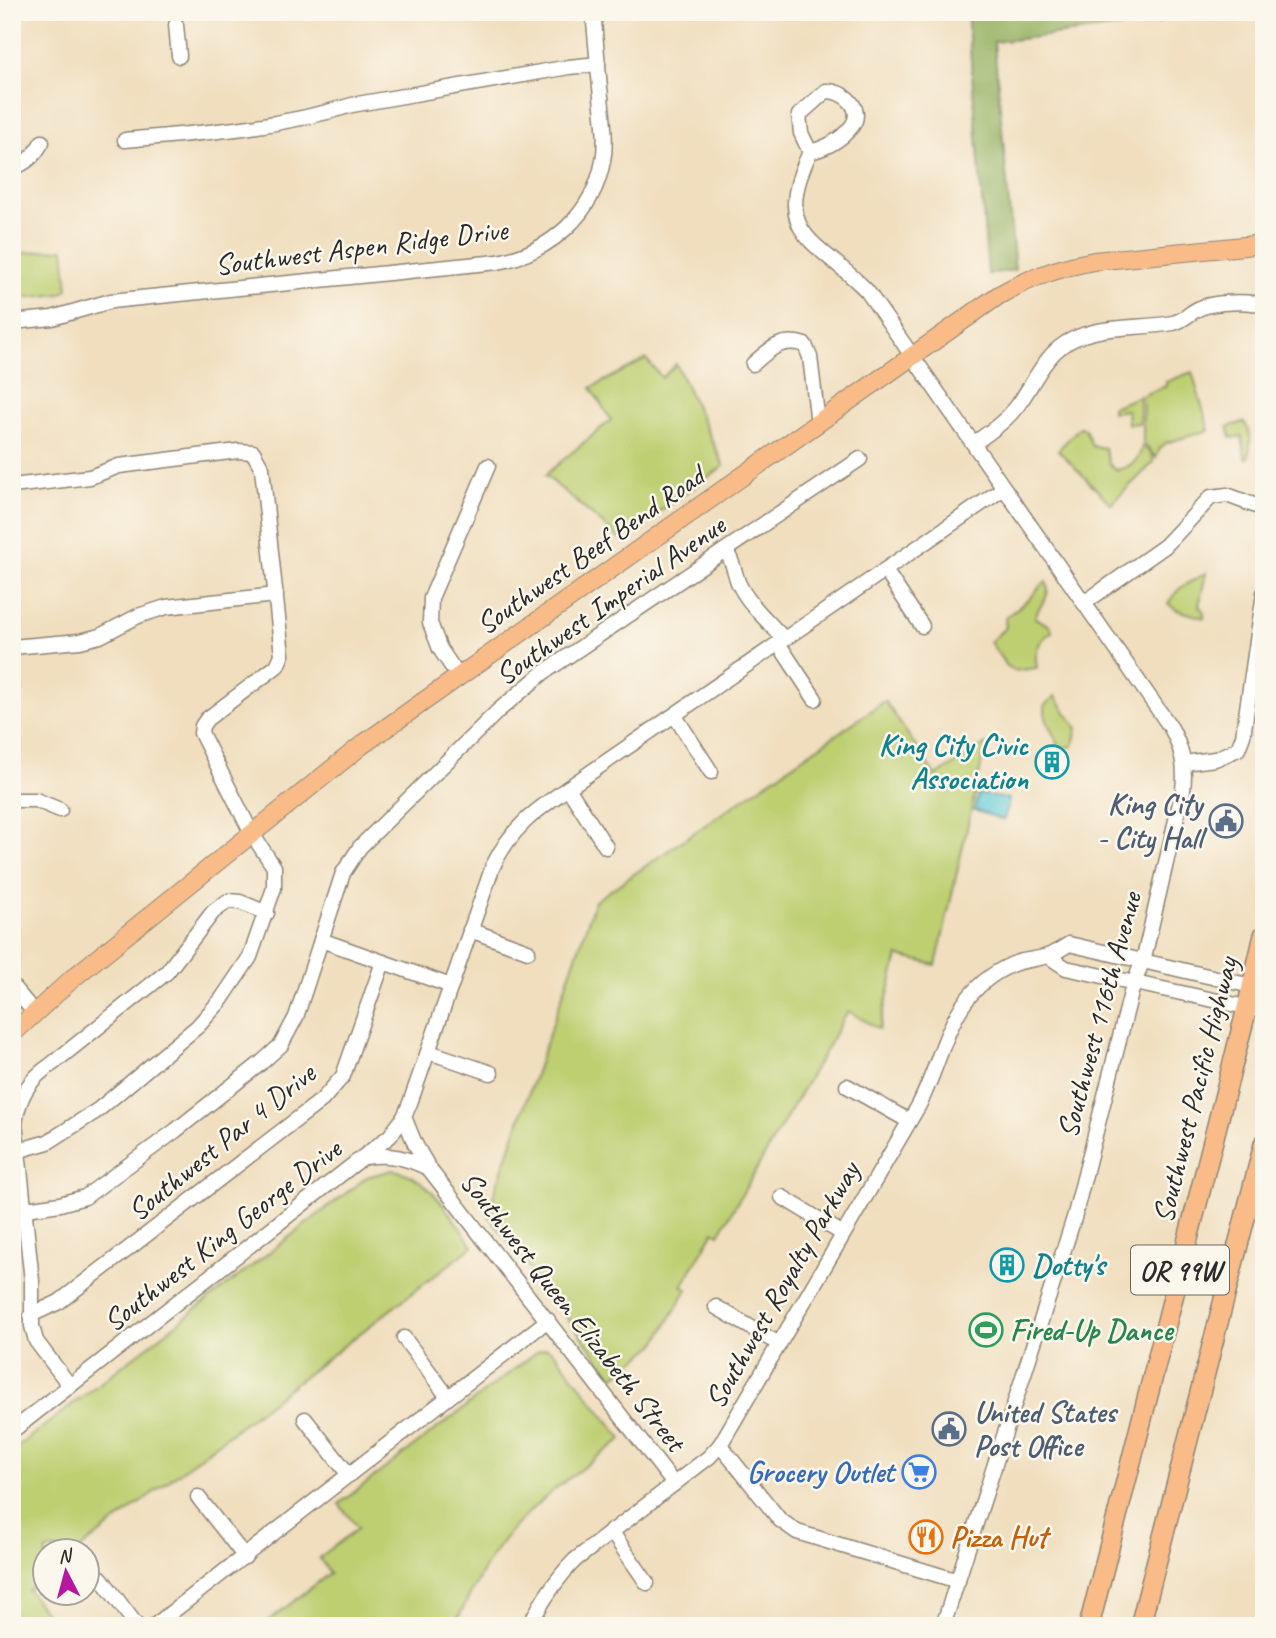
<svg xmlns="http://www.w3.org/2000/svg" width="1276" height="1638" font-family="Caveat,sans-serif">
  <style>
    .green { fill: #becf72; stroke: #747d4e; stroke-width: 2 }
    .forest { fill: #96b264; stroke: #606e48; stroke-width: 2 }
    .water { fill: #5ec9d7; stroke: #447a81; stroke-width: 2 }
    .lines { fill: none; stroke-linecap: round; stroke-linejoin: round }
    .minor-casing { stroke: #8e8474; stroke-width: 17 }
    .major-casing { stroke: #8e8474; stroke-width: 20 }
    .highway-casing { stroke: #8e8474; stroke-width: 22 }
    .minor { stroke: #fff; stroke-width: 14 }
    .major { stroke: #f9bc89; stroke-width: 18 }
    .highway { stroke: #f9bc89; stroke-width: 19 }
    .labels { text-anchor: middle; stroke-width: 5; stroke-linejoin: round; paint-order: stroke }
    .shield { fill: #fbf7ec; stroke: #696865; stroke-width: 2 }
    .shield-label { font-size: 28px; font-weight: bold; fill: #2b2b2b }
    .street-label { font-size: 30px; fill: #2b2b2b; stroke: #fbf7ec }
    .culture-label { font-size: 30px; font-weight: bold; fill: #0d838f; stroke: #fbf7ec; text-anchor: end }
    .service-label { font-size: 30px; font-weight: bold; fill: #4e5e75; stroke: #fbf7ec; text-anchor: end }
    .leisure-label { font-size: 30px; font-weight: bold; fill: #27864d; stroke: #fbf7ec; text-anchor: start }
    .shop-label { font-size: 30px; font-weight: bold; fill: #366cbe; stroke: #fbf7ec; text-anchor: end }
    .food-label { font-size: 30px; font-weight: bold; fill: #c56008; stroke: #fbf7ec; text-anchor: start }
  </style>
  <rect width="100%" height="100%" fill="#fbf7ec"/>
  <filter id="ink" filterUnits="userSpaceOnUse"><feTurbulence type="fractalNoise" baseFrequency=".0143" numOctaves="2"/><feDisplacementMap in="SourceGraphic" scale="14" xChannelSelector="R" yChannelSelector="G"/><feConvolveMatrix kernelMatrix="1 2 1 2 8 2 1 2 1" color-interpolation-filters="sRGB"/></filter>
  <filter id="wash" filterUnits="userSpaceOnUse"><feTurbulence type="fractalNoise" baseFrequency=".00686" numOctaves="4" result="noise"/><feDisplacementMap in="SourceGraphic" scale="28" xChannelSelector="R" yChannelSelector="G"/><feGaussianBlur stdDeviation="1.57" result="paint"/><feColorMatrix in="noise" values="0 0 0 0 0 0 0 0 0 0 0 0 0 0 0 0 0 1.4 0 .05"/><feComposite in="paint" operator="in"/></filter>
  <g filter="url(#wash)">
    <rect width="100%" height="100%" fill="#f0debe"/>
    <g class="green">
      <path d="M64,249L68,289L61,294L12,299V254Z"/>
      <path d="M646,359L662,378L676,364L724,466L620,539L545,475L611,420L591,388Z"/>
      <path d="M1192,372L1209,430L1166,443L1160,448L1156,458L1143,442V395L1166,386V382Z"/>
      <path d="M1140,396V423L1128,424L1127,410L1112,412V407Z"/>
      <path d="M1244,422C1253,434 1250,444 1248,458H1245L1242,436L1231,438L1228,427Z"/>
      <path d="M1080,427L1085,429L1092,446L1105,448L1109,464L1117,470C1131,467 1140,460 1142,446L1151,453L1154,462L1111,504L1058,450Z"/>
      <path d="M1206,573L1199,606L1204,612V618L1177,610L1168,604C1180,583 1187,585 1206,573Z"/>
      <path d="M1046,582C1053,597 1038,604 1035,618L1050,626L1052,632C1037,641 1034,652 1037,668L1014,671L1005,664L990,642L1006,627L1005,619C1012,611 1021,606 1029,599C1036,593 1037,587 1046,582Z"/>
      <path d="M1055,696L1077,728L1073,746L1060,748C1055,733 1043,723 1045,705Z"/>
      <path d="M885,701L936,776L986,744L936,965L898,956L879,1029L848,1011L719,1234L714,1231L682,1286L687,1289L655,1345L613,1377L487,1214L595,901Z"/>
      <path d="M392,1170C429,1174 452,1218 473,1246L79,1550H46L45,1576L28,1590L55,1626H12V1451L367,1177Z"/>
      <path d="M547,1348L555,1353L622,1439C582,1469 537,1498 506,1537C484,1564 470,1595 454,1626H262L330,1573L319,1558L358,1528L339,1504L538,1351Z"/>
    </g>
    <path class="forest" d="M967,12H1160V22L994,42L1015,270L988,274Z"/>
    <path class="water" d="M978,794L1009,799L1004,820L974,810Z"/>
  </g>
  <g filter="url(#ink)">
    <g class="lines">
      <defs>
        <g id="minor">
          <path d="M176,25L179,56"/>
          <path d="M125,140C202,133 278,128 352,105L569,67L598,64"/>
          <path d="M810,152L801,133L799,115L826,91C843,90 865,108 852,126C842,139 826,148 810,152C770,237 817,239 867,291L1171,728C1182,749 1186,766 1183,790L1145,953L1131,993L1074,1218L943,1626"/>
          <path d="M12,168C27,163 34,156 42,142"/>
          <path d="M12,322L52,318L111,301L498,262C550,252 593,215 603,161C607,141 603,118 601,97C598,69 596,41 593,12"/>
          <path d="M753,364C770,349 782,337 805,345L810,357L818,423"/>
          <path d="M974,443C991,432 1006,421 1018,405C1031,387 1042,362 1059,348C1089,323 1136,330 1173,323C1184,321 1190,312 1200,308C1214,302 1250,300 1264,306"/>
          <path d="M12,486L90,477L119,466L238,451L253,452L262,468L282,655L277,666L207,719L202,726L201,733L252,834L274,867V888L250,957L221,1000L198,1026L98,1110L48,1142L20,1150"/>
          <path d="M726,551C733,561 734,571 738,582C747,603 769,622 784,639"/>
          <path d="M885,570L922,626"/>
          <path d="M1084,603L1165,546L1211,497L1227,495L1264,509"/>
          <path d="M778,643L815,699"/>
          <path d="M12,647L80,641L100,636L138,616L166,607L276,595"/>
          <path d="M459,677L440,649L430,623L431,598L488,466"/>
          <path d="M675,716L711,772"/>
          <path d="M1184,763L1215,759L1238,749L1243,736L1264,593"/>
          <path d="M568,788L606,847"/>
          <path d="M12,800H36L60,810"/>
          <path d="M470,930L528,951"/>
          <path d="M321,940L451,986"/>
          <path d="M1048,956L1066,968L1264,1011"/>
          <path d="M12,986L34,1012"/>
          <path d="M429,1052L491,1073"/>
          <path d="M847,1086L909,1121"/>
          <path d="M404,1117L415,1144L430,1170L674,1484"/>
          <path d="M365,1157C390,1153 408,1158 430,1169"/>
          <path d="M782,1197L843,1234"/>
          <path d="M26,1209L60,1204L85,1197L175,1131L261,1063L281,1045L296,1017L343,873L360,847L499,710L543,673L860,459"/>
          <path d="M716,1307L779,1344"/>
          <path d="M31,1315L59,1302L322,1100L343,1076L383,962"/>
          <path d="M404,1338L448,1397"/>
          <path d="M70,1386L36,1341L32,1326V1281L15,1123C19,1096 29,1079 52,1064L167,972L213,912L228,901L240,902L267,913"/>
          <path d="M305,1419L349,1475"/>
          <path d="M12,1431L390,1136L404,1117L410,1103L493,866C511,828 535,811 568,788L1004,488"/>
          <path d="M720,1445L780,1520L797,1532L958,1581"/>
          <path d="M198,1497L245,1557"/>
          <path d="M611,1531L647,1583"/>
          <path d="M101,1578L137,1626"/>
          <path d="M154,1626L548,1320"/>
          <path d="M529,1626C542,1601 555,1580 575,1560L709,1457L720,1445L919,1105C947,1050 948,992 1013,964C1025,959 1038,960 1050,955C1056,952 1063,948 1069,944L1264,989"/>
        </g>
        <path id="major" d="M12,1034L73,978L362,745L999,295C1029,278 1060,267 1094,261L1264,244"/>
        <g id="highway">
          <path d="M1089,1626L1247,1008L1264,935"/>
          <path d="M1140,1626L1264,1144"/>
        </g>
      </defs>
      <use href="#minor" class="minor-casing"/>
      <use href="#major" class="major-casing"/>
      <use href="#highway" class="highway-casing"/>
      <use href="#minor" class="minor"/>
      <use href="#major" class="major"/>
      <use href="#highway" class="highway"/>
    </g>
  </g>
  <defs>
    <symbol id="building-ring" viewBox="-11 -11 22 22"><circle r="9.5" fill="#fbf7ec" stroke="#0f9aa8" stroke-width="1.5"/><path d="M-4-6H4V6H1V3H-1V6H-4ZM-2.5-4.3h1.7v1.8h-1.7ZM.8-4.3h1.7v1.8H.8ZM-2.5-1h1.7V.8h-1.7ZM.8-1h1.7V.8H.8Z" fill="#0f9aa8"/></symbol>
    <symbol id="civic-ring" viewBox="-11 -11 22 22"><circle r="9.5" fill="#fbf7ec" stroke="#5c6f8a" stroke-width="1.5"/><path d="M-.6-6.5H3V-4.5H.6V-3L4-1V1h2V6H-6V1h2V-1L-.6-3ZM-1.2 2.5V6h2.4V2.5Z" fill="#5c6f8a"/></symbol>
    <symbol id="stadium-ring" viewBox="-11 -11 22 22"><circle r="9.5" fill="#fbf7ec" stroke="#2e9e5b" stroke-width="1.5"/><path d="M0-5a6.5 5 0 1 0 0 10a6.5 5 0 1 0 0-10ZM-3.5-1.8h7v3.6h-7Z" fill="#2e9e5b"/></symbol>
    <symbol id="supermarket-ring" viewBox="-11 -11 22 22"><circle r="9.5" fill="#fbf7ec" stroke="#3f7fe0" stroke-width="1.5"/><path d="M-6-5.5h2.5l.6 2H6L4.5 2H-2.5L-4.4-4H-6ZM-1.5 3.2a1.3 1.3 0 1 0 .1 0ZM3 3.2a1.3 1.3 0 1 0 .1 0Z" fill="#3f7fe0"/></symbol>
    <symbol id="restaurant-ring" viewBox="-11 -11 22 22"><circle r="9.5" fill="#fbf7ec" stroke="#e8710a" stroke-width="1.5"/><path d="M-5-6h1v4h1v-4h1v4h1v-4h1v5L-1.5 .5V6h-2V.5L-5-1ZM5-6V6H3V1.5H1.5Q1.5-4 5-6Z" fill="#e8710a"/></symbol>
  </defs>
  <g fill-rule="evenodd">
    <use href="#building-ring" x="1033" y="743" width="38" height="38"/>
    <use href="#civic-ring" x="1207" y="802" width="38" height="38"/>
    <use href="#building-ring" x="988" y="1246" width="38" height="38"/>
    <use href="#stadium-ring" x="967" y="1311" width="38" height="38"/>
    <use href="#civic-ring" x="930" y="1410" width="38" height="38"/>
    <use href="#supermarket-ring" x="900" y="1453" width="38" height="38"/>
    <use href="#restaurant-ring" x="907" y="1518" width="38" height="38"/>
  </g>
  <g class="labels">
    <rect class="shield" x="1131" y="1245.5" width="98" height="49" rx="5"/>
    <g class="shield-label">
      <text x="1180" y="1280">OR 99W</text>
    </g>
    <g class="street-label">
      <text transform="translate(361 247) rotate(-7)" y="10">Southwest Aspen Ridge Drive</text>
      <text transform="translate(590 550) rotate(-35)" y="10">Southwest Beef Bend Road</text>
      <text transform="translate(610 600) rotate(-35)" y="10">Southwest Imperial Avenue</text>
      <text transform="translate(1099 1015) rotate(-75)" y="10">Southwest 116th Avenue</text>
      <text transform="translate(1195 1090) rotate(-76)" y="10">Southwest Pacific Highway</text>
      <text transform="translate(221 1142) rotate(-39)" y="10">Southwest Par 4 Drive</text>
      <text transform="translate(222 1235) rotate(-38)" y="10">Southwest King George Drive</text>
      <text transform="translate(782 1285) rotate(-60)" y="10">Southwest Royalty Parkway</text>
      <text transform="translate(573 1311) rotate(52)" y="10">Southwest Queen Elizabeth Street</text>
    </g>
    <g class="culture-label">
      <text x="1028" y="755">King City Civic<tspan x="1028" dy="34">Association</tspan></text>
      <text x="1032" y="1275" text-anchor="start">Dotty's</text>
    </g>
    <g class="service-label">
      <text x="1202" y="814">King City<tspan x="1202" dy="34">- City Hall</tspan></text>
      <text x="974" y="1422" text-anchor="start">United States<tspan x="974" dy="34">Post Office</tspan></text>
    </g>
    <g class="leisure-label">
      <text x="1010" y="1340">Fired-Up Dance</text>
    </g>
    <g class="shop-label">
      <text x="894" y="1482">Grocery Outlet</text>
    </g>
    <g class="food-label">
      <text x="950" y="1547">Pizza Hut</text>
    </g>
  </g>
  <rect width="1276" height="1638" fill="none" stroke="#fbf7ec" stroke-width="42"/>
  <g transform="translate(66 1572) rotate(354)"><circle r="33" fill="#fbf7ec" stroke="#a8a59f" stroke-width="2"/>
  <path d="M0-5L12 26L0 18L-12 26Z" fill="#b5179e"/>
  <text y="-10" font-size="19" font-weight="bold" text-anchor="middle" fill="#2b2b2b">N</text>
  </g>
</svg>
